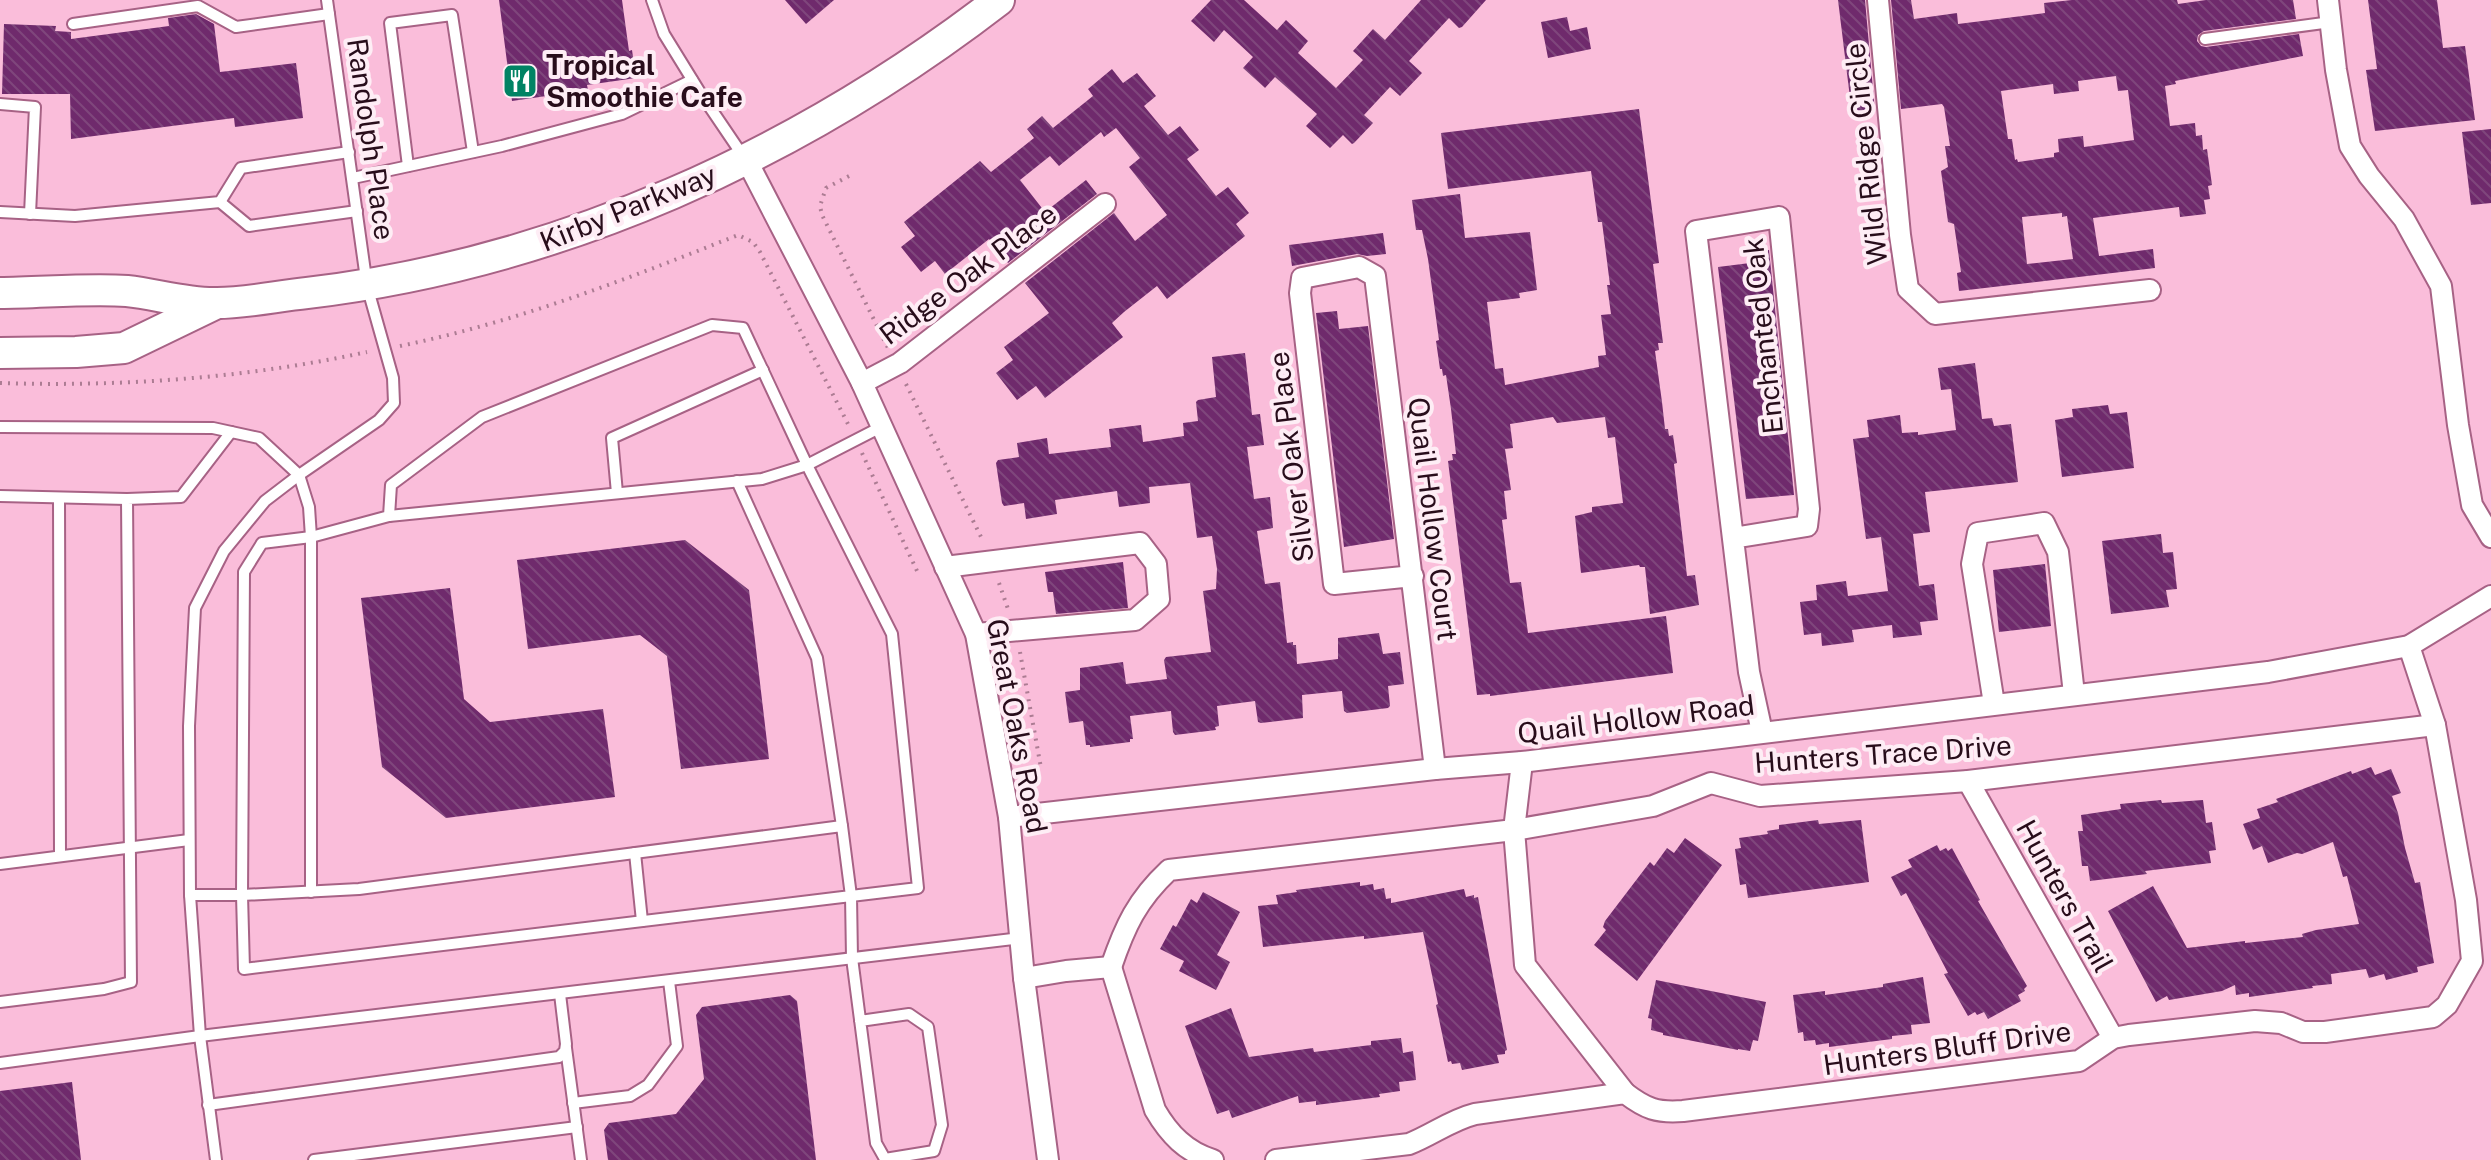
<svg xmlns="http://www.w3.org/2000/svg" width="2491" height="1160" font-family="'Public Sans',sans-serif">
  <style>
    .building { fill: url(#building-back-hatch); fill-rule: evenodd }
    .lines { fill: none; stroke-linecap: round; stroke-linejoin: round }
    .lane-casing { stroke: #a76285; stroke-width: 14 }
    .street-casing { stroke: #a76285; stroke-width: 24 }
    .secondary-casing { stroke: #a76285; stroke-width: 34 }
    .path { stroke: #ac7c93; stroke-width: 4; stroke-dasharray: 2 6; stroke-linecap: butt }
    .lane { stroke: #fff; stroke-width: 10 }
    .street { stroke: #fff; stroke-width: 20 }
    .secondary { stroke: #fff; stroke-width: 30 }
    .labels { text-anchor: middle; stroke-width: 8; stroke-linejoin: round; paint-order: stroke }
    .poi-label { font-size: 28px; font-weight: bold; fill: #280d1b; stroke: #feedf5; text-anchor: start }
    .street-label { font-size: 28px; fill: #280d1b; stroke: #feedf5 }
  </style>
  <defs>
    <pattern id="building-back-hatch" width="6" height="6" patternUnits="userSpaceOnUse" patternTransform="scale(2)"><rect width="6" height="6" fill="#6f2a6c"/><path d="M-1 5l2 2M0 0l6 6M5-1l2 2" fill="none" stroke="#7f467c"/></pattern>
  </defs>
  <rect width="100%" height="100%" fill="#fabdda"/>
  <g class="building">
    <path d="M499,0H622L629,51L632,50L636,78L587,85L588,90L512,101Z"/>
    <path d="M785,0H834L806,24Z"/>
    <path d="M1211,0H1244L1277,30L1286,20L1308,41L1298,53L1336,88L1363,60L1353,51L1373,29L1385,40L1421,0H1486L1462,27L1459,28L1449,18L1409,61L1422,73L1400,96L1390,87L1364,115L1373,123L1354,143L1352,144L1343,135L1330,148L1306,126L1317,114L1275,77L1265,88L1264,87L1243,68L1253,57L1224,30L1214,42L1191,21Z"/>
    <path d="M1838,0H1865L1875,112L1852,114Z"/>
    <path d="M1891,0H1911L1914,19L1957,13L1958,24L2045,13L2044,3L2072,0H2177L2178,4L2206,0H2293L2296,19L2204,31L2198,35L2197,41L2201,46L2206,47L2299,34L2303,56L2175,81L2176,84L2165,86L2170,126L2195,123L2196,136L2202,135L2203,150L2207,149L2212,185L2208,186L2210,199L2204,200L2206,214L2180,217L2179,207L2093,218L2099,256L2153,249L2155,268L1959,291L1957,273L1961,272L1954,224L1948,222L1941,171L1948,167L1945,146H1950L1944,107L1942,104L1901,109ZM2116,76L2118,91L2128,90L2134,140L2084,147L2083,136L2058,139L2059,152L2054,153V157L2018,162L2017,159L2015,160L2012,139H2008L2001,91L2053,84L2054,94L2079,91L2078,81ZM2062,213V217L2067,216L2073,259L2027,264L2022,217Z"/>
    <path d="M2368,0H2437L2443,48L2465,46L2475,120L2375,131L2366,70L2377,69Z"/>
    <path d="M196,14L214,24L220,72L296,63L303,118L235,127L234,118L71,139L70,94H2L4,24L56,26L55,31L71,32V39L169,26L168,18Z"/>
    <path d="M1567,17L1570,31L1587,27L1591,49L1548,58L1541,22Z"/>
    <path d="M1112,69L1123,83L1137,73L1156,96L1144,106L1168,135L1180,126L1199,150L1187,159L1216,196L1228,187L1249,213L1236,224L1245,236L1167,299L1157,286L1124,312L1112,323L1123,337L1045,398L1036,386L1017,400L996,373L1013,360L1004,347L1049,313L1025,283L1114,213L1135,241L1167,215L1129,167L1140,158L1116,128L1104,137L1101,132L1059,166L1050,156L1020,180L1045,212L1086,180L1097,194L1008,263L989,239L945,274L935,261L921,272L901,247L915,236L904,222L980,161L991,172L1034,138L1027,129L1042,116L1053,128L1093,96L1088,89Z"/>
    <path d="M1639,109L1659,263L1653,264L1663,343H1658L1659,350L1655,351L1662,402L1665,429H1668L1669,436L1673,435L1677,463L1674,464L1687,576L1695,575L1699,605L1650,614L1645,567H1640L1639,565L1581,573L1575,516L1592,512V507L1623,503L1615,437L1608,438L1605,417L1557,423L1553,417L1510,424L1513,448L1505,449L1511,490L1504,491L1507,519L1502,520L1510,583L1521,582L1528,633L1666,616L1673,673L1490,696V694L1477,695L1448,461L1453,460L1452,454H1456L1451,409L1446,375L1443,376L1442,369H1440L1436,341L1439,340L1428,259L1422,230H1416L1412,200L1460,194L1465,238L1530,232L1537,290L1519,293L1520,298L1487,302L1495,369L1503,368L1505,385L1599,367L1598,356L1606,355L1601,315L1611,314L1607,285H1610L1602,222H1598L1591,171L1448,189L1441,133Z"/>
    <path d="M2491,129V203L2471,205L2462,132Z"/>
    <path d="M1383,233L1386,254L1367,256L1357,254L1292,266L1289,245Z"/>
    <path d="M1769,250L1794,495L1746,499L1718,267L1750,263L1748,253Z"/>
    <path d="M1337,311L1339,329L1368,326L1394,539L1344,547L1316,313Z"/>
    <path d="M1245,353L1252,415L1260,414L1264,445L1247,447L1254,499L1270,497L1273,528L1257,531L1265,584L1280,582L1287,643L1293,642V645H1296L1297,664L1338,659V638L1379,633L1383,654L1400,652L1404,684L1388,686L1390,706L1388,708L1347,713L1344,711L1342,691L1302,695L1303,718L1261,723L1258,722L1255,701L1217,706L1219,726L1215,727L1216,730L1175,735L1173,732L1171,711L1130,716L1133,739H1130V742L1090,747V745H1086L1083,721L1069,723L1065,692L1080,690V668L1123,662L1126,684L1167,679L1164,660L1166,657L1211,652L1203,591L1216,589L1217,569L1212,536L1197,538L1190,483L1149,487L1150,503L1119,507L1117,491L1055,500L1057,514L1026,519L1024,503L1004,506L1002,503L996,463L998,460L1019,457L1017,443L1047,438L1049,454L1111,447L1109,429L1141,425L1143,442L1184,436L1183,423L1198,421L1196,402L1198,400L1216,397L1212,357Z"/>
    <path d="M1975,363L1982,419L1992,418L1994,426L2011,424L2018,482L1925,492L1930,532L1913,534L1919,586L1934,584L1938,620L1920,622L1922,635L1893,638L1892,625L1852,630L1854,642L1822,646L1821,633L1804,635L1800,602L1817,600L1816,585L1846,581L1848,596L1888,591L1881,537L1866,539L1853,439L1869,437L1867,420L1900,415L1902,433L1918,432V435L1956,430L1951,389L1941,390L1938,368Z"/>
    <path d="M2108,405L2110,414L2127,412L2134,468L2062,477L2055,420L2073,417L2072,409Z"/>
    <path d="M2161,534L2163,553L2173,552L2177,589L2166,590L2169,607L2111,614L2102,541Z"/>
    <path d="M685,540L749,590L769,759L681,769L667,656L640,635L528,649L517,560Z"/>
    <path d="M1123,562L1128,608L1056,614L1053,592H1048L1045,572Z"/>
    <path d="M2045,564L2051,626L1999,632L1993,570Z"/>
    <path d="M450,588L464,699L490,722L603,709L615,797L446,818L382,767L361,598Z"/>
    <path d="M2371,767L2375,775L2391,769L2401,793L2392,796L2398,813L2405,848L2415,883L2420,882L2434,963L2417,967L2418,972L2386,980L2384,974L2369,978L2366,969L2331,974L2332,984L2312,986L2313,988L2249,997V993L2236,995L2235,985L2222,991L2169,1000L2167,996L2156,1002L2108,911L2153,886L2187,948L2245,941V943L2303,937L2302,934L2316,930L2359,924L2347,876L2343,877L2333,842L2302,854L2297,853L2268,863L2262,846L2253,850L2243,824L2260,818L2257,809L2278,802L2276,799L2351,771L2352,774Z"/>
    <path d="M2161,800L2162,803L2203,800L2206,823L2212,822L2216,850L2209,851L2211,863L2145,871L2147,874L2090,881L2088,866H2082L2078,831H2083L2081,815L2121,809L2120,804Z"/>
    <path d="M1818,820L1819,824L1861,820L1869,882L1748,898L1746,884L1740,885L1735,849L1741,848L1739,838L1768,834L1767,831L1779,829V825Z"/>
    <path d="M1685,838L1722,865L1637,981L1594,945L1606,930L1603,927L1605,921L1650,862L1654,866L1667,848L1674,853Z"/>
    <path d="M1937,845L1940,851L1946,848L1948,851L1952,848L1980,900L1978,901L2027,986L2024,989L2025,991L2018,995L2021,1001L1988,1019L1984,1012L1977,1015L1975,1012L1968,1016L1944,974L1948,973L1906,893L1901,896L1891,877L1912,867L1908,860Z"/>
    <path d="M1360,882V886L1373,884L1374,890L1384,888L1386,899L1391,898V903L1464,889L1466,897L1474,895V898L1478,897L1507,1050L1505,1051V1054L1497,1055L1499,1063L1462,1070L1460,1063L1452,1064L1451,1061L1448,1062L1436,1005L1438,1004L1423,932L1364,939V936L1263,947L1258,906L1278,904L1276,895L1297,892L1296,890Z"/>
    <path d="M1203,892L1240,912L1217,955L1230,962L1216,990L1179,971L1184,961L1160,949L1173,925L1176,927L1191,899L1197,903Z"/>
    <path d="M1923,977L1930,1023L1911,1025L1912,1034L1892,1036V1039L1829,1047V1043L1816,1045L1815,1040L1804,1041L1803,1032L1798,1033L1793,995L1825,991V995L1883,987V984Z"/>
    <path d="M1656,980L1766,1002L1758,1041L1753,1040L1750,1051L1738,1049V1050L1663,1035V1033L1651,1030L1652,1019L1648,1018Z"/>
    <path d="M790,995L797,1001L816,1160H608L604,1130L609,1123L676,1114L704,1079L696,1015L702,1007Z"/>
    <path d="M1231,1008L1249,1057L1313,1048L1314,1052L1371,1045V1041L1401,1038L1403,1053L1413,1051L1416,1080L1399,1082L1400,1091L1379,1094L1380,1097L1316,1105V1101L1299,1103L1298,1096L1232,1118L1229,1110L1217,1114L1185,1026Z"/>
    <path d="M72,1082L81,1160H0V1091Z"/>
  </g>
  <g class="lines">
    <defs>
      <g id="lane">
        <path d="M652,0L664,34L701,94L743,156"/>
        <path d="M73,24L198,6L236,27L329,14"/>
        <path d="M2205,39L2331,22"/>
        <path d="M0,104L35,107L30,214"/>
        <path d="M408,166L390,23L452,15L473,152"/>
        <path d="M353,178L502,146L622,114L692,80"/>
        <path d="M220,202L249,226L357,211"/>
        <path d="M0,212L75,216L220,202L241,168L349,152"/>
        <path d="M0,427L213,428L259,438L299,475L309,507L311,537V892"/>
        <path d="M737,481L817,658L842,826"/>
        <path d="M617,493L612,438L763,370"/>
        <path d="M0,496L127,499"/>
        <path d="M59,498L60,856"/>
        <path d="M389,516L762,479L807,465L883,426"/>
        <path d="M635,853L642,921"/>
        <path d="M0,864L189,840"/>
        <path d="M190,895H242L359,889L842,826L851,896L918,888L892,634L807,465L743,328L712,325L482,417L391,485L389,516L311,537L262,543L244,572L242,895L244,969L851,896L852,958L876,1143L885,1159L934,1151L942,1125L928,1027L909,1014L860,1021"/>
        <path d="M0,1002L104,989L131,982L127,499L181,497L231,432"/>
        <path d="M566,1048L581,1160"/>
        <path d="M0,1063L200,1036L1021,938"/>
        <path d="M573,1103L630,1096L648,1085L677,1046L669,981"/>
        <path d="M208,1105L559,1057L565,1051L566,1044L560,994"/>
        <path d="M216,1160L200,1036L190,895L189,726L195,608L224,551L265,501L299,475L379,420L394,403L393,378L367,286L327,0"/>
        <path d="M314,1160L577,1127"/>
      </g>
      <g id="street">
        <path d="M1878,0L1900,235L1908,289L1935,314L2150,290"/>
        <path d="M2328,0L2336,70L2350,146L2369,176L2404,219L2441,286L2458,425L2472,505L2491,537"/>
        <path d="M746,159L862,383L976,634L1009,817L1024,978L1048,1160"/>
        <path d="M862,383L900,363L1105,204"/>
        <path d="M1733,538L1807,526L1809,509L1779,217L1696,231L1749,672L1762,732"/>
        <path d="M945,567L1140,543L1156,564L1159,599L1135,620L976,634"/>
        <path d="M1413,576L1334,584L1300,293L1302,278L1359,267L1375,276L1435,769"/>
        <path d="M1994,704L1972,564L1978,533L2044,523L2058,552L2074,694"/>
        <path d="M1522,762L1514,830L1525,965L1625,1093"/>
        <path d="M1968,781L2113,1038"/>
        <path d="M1009,817L1435,769L1522,762L2268,672L2409,646L2491,596"/>
        <path d="M1111,967C1125,926 1137,900 1169,870L1514,830L1653,806L1711,783L1760,796L1968,781L2435,725"/>
        <path d="M1111,967L1155,1110C1169,1134 1186,1152 1213,1160"/>
        <path d="M1024,978L1066,971L1111,967"/>
        <path d="M1276,1160L1409,1144C1432,1135 1451,1120 1475,1114L1625,1093C1646,1109 1657,1113 1683,1111L2079,1061L2113,1038L2129,1035L2255,1021L2281,1023L2303,1032H2325L2433,1017L2447,1005L2472,961L2466,900L2435,725L2409,646"/>
      </g>
      <g id="secondary">
        <path d="M0,293C39,293 88,288 127,291C156,294 187,304 217,303C246,303 277,296 307,293C560,263 798,155 999,0"/>
        <path d="M0,353L76,352L124,348L215,304"/>
      </g>
    </defs>
    <use href="#lane" class="lane-casing"/>
    <use href="#street" class="street-casing"/>
    <use href="#secondary" class="secondary-casing"/>
    <g class="path">
      <path d="M849,176L826,188L820,206L822,215L888,348"/>
      <path d="M400,346C517,322 627,279 738,235L753,242L760,252L848,424"/>
      <path d="M0,383C122,387 247,378 367,352"/>
      <path d="M906,384L983,541"/>
      <path d="M862,453L918,573"/>
      <path d="M999,583L1008,609"/>
      <path d="M1020,652L1041,768"/>
    </g>
    <use href="#lane" class="lane"/>
    <use href="#street" class="street"/>
    <use href="#secondary" class="secondary"/>
  </g>
  <defs>
    <symbol id="restaurant-square" viewBox="-11 -11 22 22"><rect x="-9" y="-9" width="18" height="18" rx="4" fill="#018364" stroke="#feedf5"/><path d="M-5-6h1v4h1v-4h1v4h1v-4h1v5L-1.5 .5V6h-2V.5L-5-1ZM5-6V6H3V1.5H1.5Q1.5-4 5-6Z" fill="#fff"/></symbol>
  </defs>
  <g fill-rule="evenodd">
    <use href="#restaurant-square" x="500" y="61" width="40" height="40"/>
  </g>
  <g class="labels">
    <g class="poi-label">
      <text x="546" y="75">Tropical<tspan x="546" dy="32">Smoothie Cafe</tspan></text>
    </g>
    <g class="street-label">
      <text transform="translate(371 139) rotate(82)" y="10">Randolph Place</text>
      <text transform="translate(1866 154) rotate(-96)" y="10">Wild Ridge Circle</text>
      <text transform="translate(628 208) rotate(-22)" y="10">Kirby Parkway</text>
      <text transform="translate(968 274) rotate(-37)" y="10">Ridge Oak Place</text>
      <text transform="translate(1763 336) rotate(-96)" y="10">Enchanted Oak</text>
      <text transform="translate(1291 457) rotate(-97)" y="10">Silver Oak Place</text>
      <text transform="translate(1433 519) rotate(83)" y="10">Quail Hollow Court</text>
      <text transform="translate(1636 719) rotate(-7)" y="10">Quail Hollow Road</text>
      <text transform="translate(1017 726) rotate(79)" y="10">Great Oaks Road</text>
      <text transform="translate(1883 754) rotate(-4)" y="10">Hunters Trace Drive</text>
      <text transform="translate(2065 896) rotate(61)" y="10">Hunters Trail</text>
      <text transform="translate(1947 1048) rotate(-8)" y="10">Hunters Bluff Drive</text>
    </g>
  </g>
</svg>
